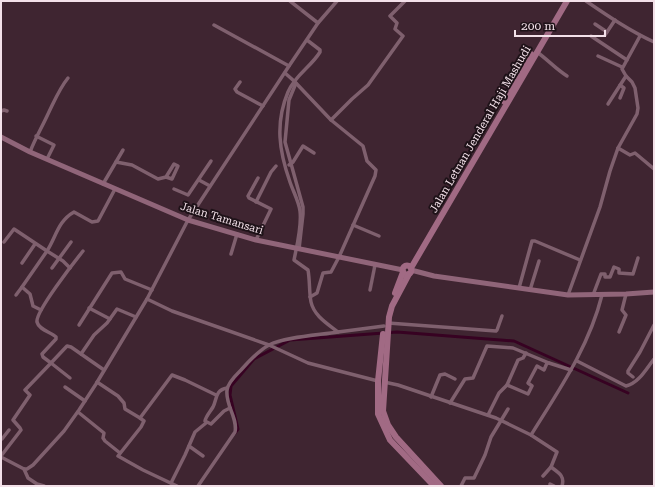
<svg xmlns="http://www.w3.org/2000/svg" width="655" height="487" font-family="'Roboto Serif',serif">
  <style>
    .lines { fill: none; stroke-linecap: round; stroke-linejoin: round }
    .canal { stroke: #370222; stroke-width: 3 }
    .street { stroke: #7f606e; stroke-width: 3.5 }
    .secondary { stroke: #906579; stroke-width: 5 }
    .primary { stroke: #a16a84; stroke-width: 6 }
    .labels { text-anchor: middle; stroke-width: 4; stroke-linejoin: round; paint-order: stroke }
    .street-label { font-size: 11px; fill: #f3e1e9; stroke: #1e1218 }
  </style>
  <rect width="100%" height="100%" fill="#3f2531"/>
  <g class="lines">
    <path class="canal" d="M235,433L238,429L230,395L231,386L254,359L290,340L397,332L514,341L628,393"/>
    <g class="street">
      <path d="M290,1L318,23"/>
      <path d="M586,1C608,16 630,31 654,42"/>
      <path d="M595,24L607,32"/>
      <path d="M214,25L289,66"/>
      <path d="M605,35L615,20"/>
      <path d="M591,36L627,60"/>
      <path d="M307,40L320,50V52C311,67 295,75 288,92C275,123 279,151 290,182C293,191 299,202 300,211C302,226 297,245 294,260L308,270C310,281 309,292 311,302C314,316 328,324 338,332L384,326"/>
      <path d="M537,52C548,60 556,69 567,76"/>
      <path d="M598,56L622,67"/>
      <path d="M285,73L294,81L331,120L363,146L367,161L376,170L375,176L339,257L331,272L323,273L317,293L310,297"/>
      <path d="M240,82L235,89L237,92L263,106"/>
      <path d="M296,83L289,100L285,142L303,207V214L299,249"/>
      <path d="M620,98L624,88L620,85"/>
      <path d="M608,104L626,76"/>
      <path d="M1,111L4,110L7,111"/>
      <path d="M331,120L352,99L368,85L403,36L395,29L397,23L390,16L405,1"/>
      <path d="M36,136L54,145L47,159"/>
      <path d="M618,148L630,155L635,153L654,169"/>
      <path d="M30,152C35,139 42,127 48,114C54,102 59,89 68,78"/>
      <path d="M116,162L132,165L158,179L166,177L174,164L178,166L172,179L166,177"/>
      <path d="M289,165L293,162L303,146L314,153"/>
      <path d="M199,180L210,186"/>
      <path d="M103,184L123,150"/>
      <path d="M174,189L188,195L211,161"/>
      <path d="M256,202L271,172L276,166"/>
      <path d="M353,225L379,236"/>
      <path d="M256,240L271,209L249,198L248,196L258,178"/>
      <path d="M4,242L14,229L47,251L22,287L30,294L33,306L41,310"/>
      <path d="M231,254L237,234"/>
      <path d="M22,263L35,244"/>
      <path d="M52,268L71,242"/>
      <path d="M70,268L63,261L47,251C56,237 58,221 74,212L92,222L98,221L115,189"/>
      <path d="M519,288L532,241H535L580,260"/>
      <path d="M370,290L375,265"/>
      <path d="M530,290L539,261"/>
      <path d="M16,295L22,287"/>
      <path d="M568,295L600,207L610,171L618,148L637,114L638,108L635,88L632,82L626,76L622,69L640,36"/>
      <path d="M593,295L601,274H605V277H610L614,267L619,269V273L633,274L638,258"/>
      <path d="M147,299L172,311L269,345L308,363L378,381"/>
      <path d="M89,308L110,319"/>
      <path d="M388,323L496,331L497,330L502,316"/>
      <path d="M79,325L112,273L121,272L125,279L152,290"/>
      <path d="M619,332L626,315L622,310L626,294"/>
      <path d="M81,354L94,335L107,323L117,309L136,317"/>
      <path d="M577,361L626,386C639,383 646,369 654,359"/>
      <path d="M633,377L628,373V371L640,352L654,325"/>
      <path d="M70,378L51,363L67,346L71,347L104,370"/>
      <path d="M97,382L118,396L124,403L125,409L140,418"/>
      <path d="M384,382L398,385L496,418L531,435L557,452L551,467L543,476"/>
      <path d="M507,385L528,394L532,386L528,383L537,366L544,370L547,363H549L571,370"/>
      <path d="M65,387L85,401"/>
      <path d="M227,388C215,390 217,399 213,407C210,412 206,416 205,421L211,424L224,411L230,408"/>
      <path d="M431,397L440,375L445,374L455,379"/>
      <path d="M450,403L465,379L473,378L487,346L513,348L549,363"/>
      <path d="M78,412L104,433L103,438L105,441L120,453"/>
      <path d="M488,415L499,393L507,385L518,360L523,358L526,353"/>
      <path d="M531,435C559,390 589,347 602,295"/>
      <path d="M2,439L9,430"/>
      <path d="M189,446L203,456"/>
      <path d="M1,456L21,430L20,428L13,420L30,395L25,390L51,363L43,357L42,354L56,339V337C51,332 39,330 37,322C35,312 75,261 83,251"/>
      <path d="M1,457L24,469H27L33,465L64,431L79,410L96,384L147,299L188,220L289,66L318,23L337,1"/>
      <path d="M551,467C559,473 565,476 562,486"/>
      <path d="M24,469L28,478L37,484L44,486"/>
      <path d="M171,483L185,455L195,432L206,423"/>
      <path d="M550,484L554,486"/>
      <path d="M177,486L143,470L118,456L141,427L144,421L140,418L172,375L185,380L216,395"/>
      <path d="M198,486L235,432C238,418 225,405 227,390C228,382 236,375 241,370C249,361 258,351 269,345C284,337 320,335 338,332"/>
      <path d="M461,486L465,478H474L485,455L491,437L508,409"/>
    </g>
    <g class="secondary">
      <path d="M1,137L30,152L188,220L256,240L403,270"/>
      <path d="M411,270L434,276L568,295L626,294L654,292"/>
    </g>
    <g class="primary">
      <path d="M503,101L531,54"/>
      <circle cx="407" cy="270" r="4.5"/>
      <path d="M411,268L567,1"/>
      <path d="M409,274L392,306L389,317L383,411L388,425L396,437L441,486"/>
      <path d="M395,293L403,272"/>
      <path d="M383,334L378,381V414L390,440L434,486"/>
    </g>
  </g>
  <g class="labels">
    <g class="street-label">
      <text transform="translate(480 129) rotate(-60)" y="4">Jalan Letnan Jenderal Haji Mashudi</text>
      <text transform="translate(222 218) rotate(17)" y="4">Jalan Tamansari</text>
    </g>
  </g>
  <rect width="655" height="487" fill="none" stroke="#f3e1e9" stroke-width="4"/>
  <path d="M515 30v6h90v-6" fill="none" stroke="#f3e1e9" stroke-width="2"/>
  <text x="521" y="30" font-size="12" fill="#f3e1e9" stroke="#1e1218" stroke-width="3" paint-order="stroke">200 m</text>
</svg>
